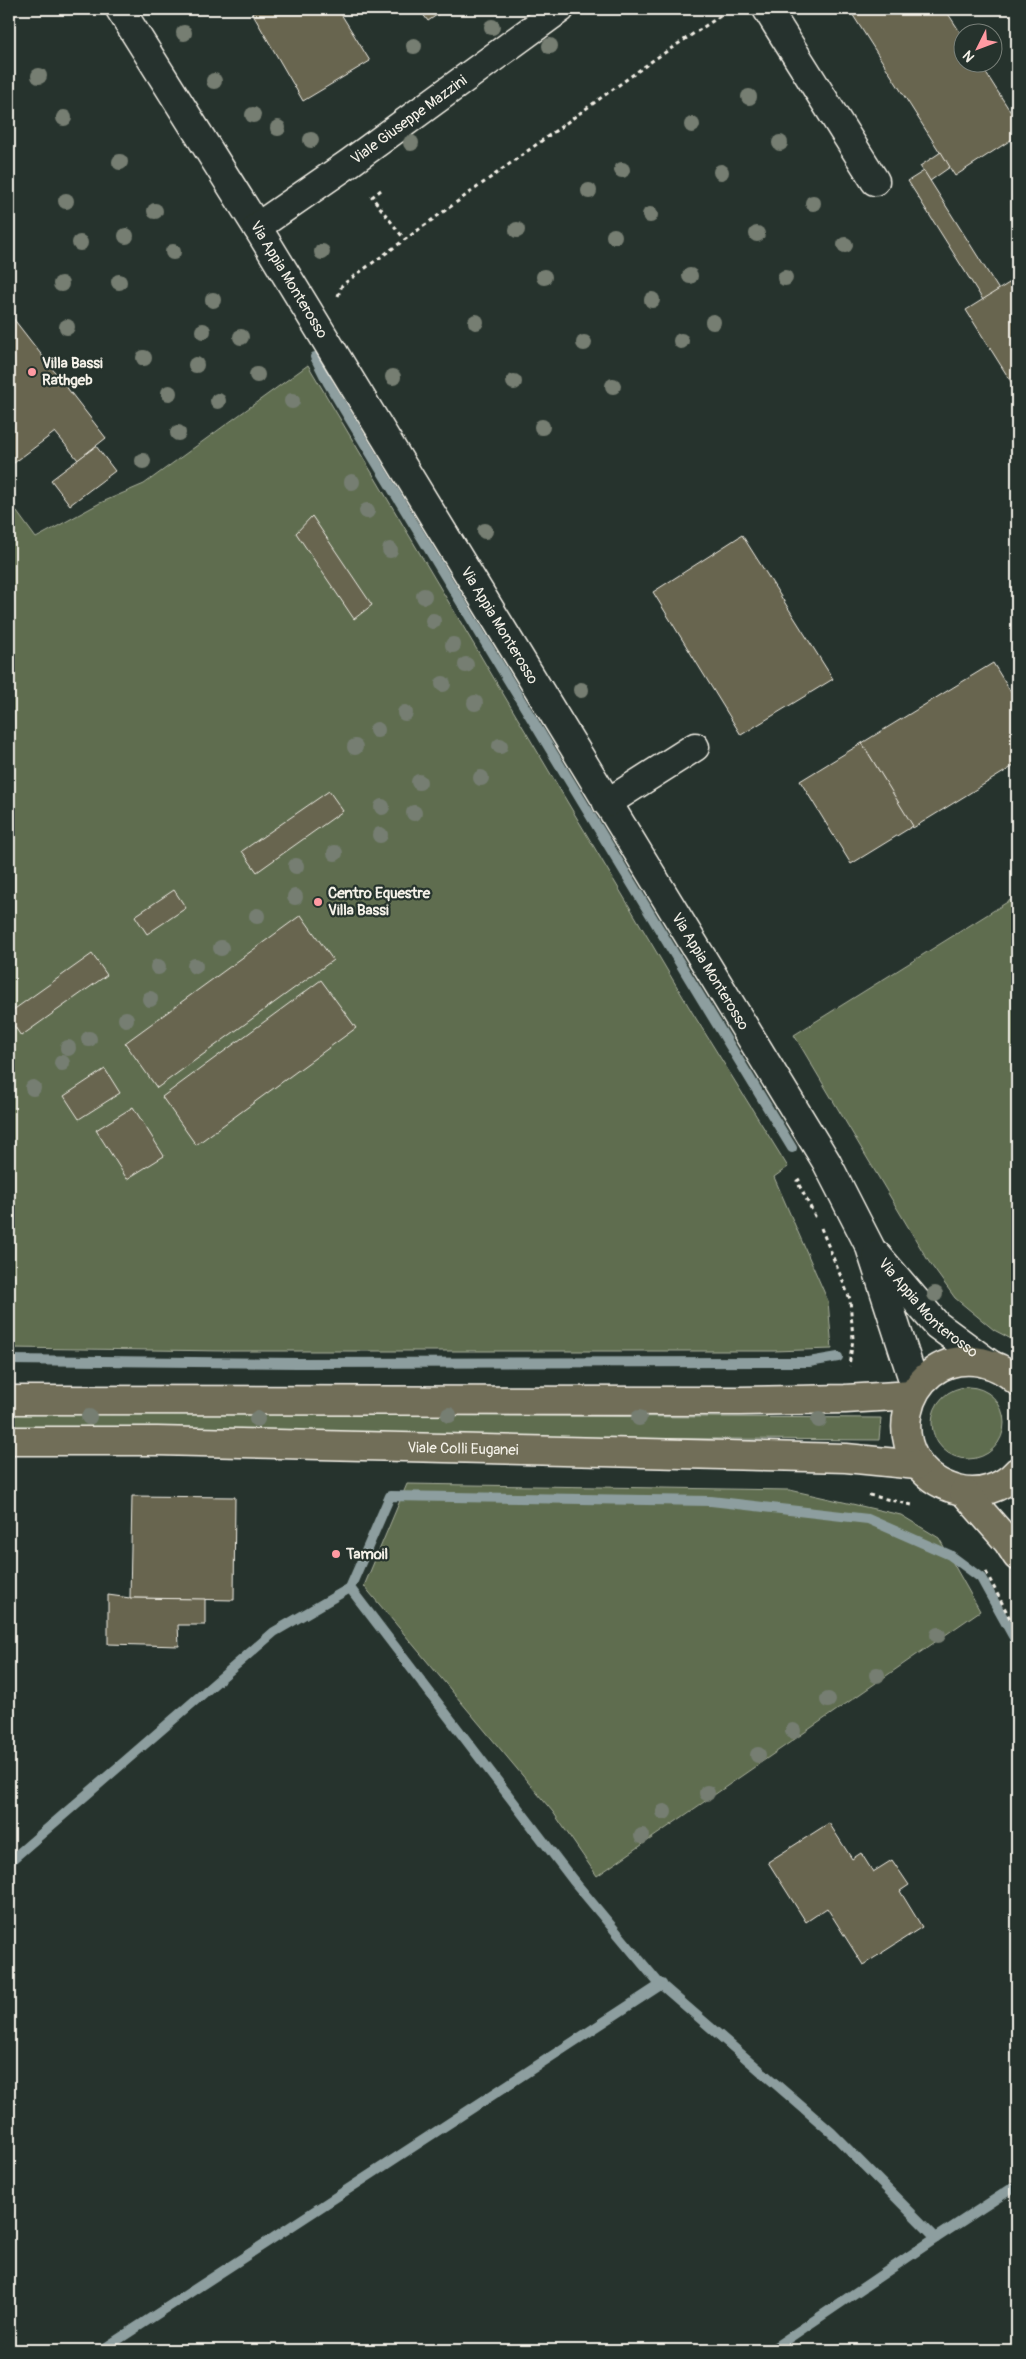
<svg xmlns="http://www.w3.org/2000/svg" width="1026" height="2359" font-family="Pangolin,sans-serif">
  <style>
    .green { fill: #5e6d50; stroke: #a9af9c }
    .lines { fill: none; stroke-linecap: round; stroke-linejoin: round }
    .stream { stroke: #8d9e9f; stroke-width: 10 }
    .building { fill: #676550; stroke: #f4f1e8 }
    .minor-casing { stroke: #f4f1e8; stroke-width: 31 }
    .major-casing { stroke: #f4f1e8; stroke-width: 31 }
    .path { stroke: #f4f1e8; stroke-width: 3; stroke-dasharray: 4 4; stroke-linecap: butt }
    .minor { stroke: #26332d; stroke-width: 28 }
    .major { stroke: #716e59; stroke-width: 28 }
    .tree { fill: #767e72 }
    .poi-dot { fill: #ff9aa2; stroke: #26332d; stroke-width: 2 }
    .labels { text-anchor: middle; stroke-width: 4.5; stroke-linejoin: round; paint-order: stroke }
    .street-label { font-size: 15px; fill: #f4f1e8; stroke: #26332d }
    .poi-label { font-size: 15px; font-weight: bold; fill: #f4f1e8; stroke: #26332d; text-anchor: start }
  </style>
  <rect width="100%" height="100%" fill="#26332d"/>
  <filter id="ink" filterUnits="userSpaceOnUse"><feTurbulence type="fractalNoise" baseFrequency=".02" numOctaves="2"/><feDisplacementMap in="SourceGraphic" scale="10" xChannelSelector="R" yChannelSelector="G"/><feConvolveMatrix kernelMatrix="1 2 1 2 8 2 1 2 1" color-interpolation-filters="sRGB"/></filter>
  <g filter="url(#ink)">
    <g class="green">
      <path d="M308,365L692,1012L788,1167L774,1177L828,1301L832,1349L774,1351H224L9,1348V501L36,538L100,503L144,484Z"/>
      <path d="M1017,896V1342L994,1330L955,1298L929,1262L794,1035Z"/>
      <circle cx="968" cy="1423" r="36"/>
      <path d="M9,1413L881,1418L879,1440L9,1434Z"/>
      <path d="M407,1484L790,1490L901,1515L939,1538L980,1611L597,1876L553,1812L364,1586Z"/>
    </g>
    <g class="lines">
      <g class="stream">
        <path d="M315,357L328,383L792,1148"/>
        <path d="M9,1360L298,1363L809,1362L838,1357"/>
        <path d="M1017,1643L981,1578L950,1555L868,1519L711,1501L390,1496L350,1588L573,1880L657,1981L831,2132L936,2238L1017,2185"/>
        <path d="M9,1862L274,1632L350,1588"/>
        <path d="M102,2350L662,1984"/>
        <path d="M771,2350L936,2238"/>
      </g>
    </g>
    <g class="building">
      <path d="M260,9H338L370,61L303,101L252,13Z"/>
      <path d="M419,9H446L428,21Z"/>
      <path d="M849,9H945L964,38V62H979L1017,122V136L955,176Z"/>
      <path d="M941,152L950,167L930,181L920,166Z"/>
      <path d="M924,171L999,290L983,300L908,181Z"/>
      <path d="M1017,278V387L1015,388L966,310Z"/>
      <path d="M9,313L106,438L78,460L55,432L10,466L9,464Z"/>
      <path d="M96,446L115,471L70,505L51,480Z"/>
      <path d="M312,516L372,605L354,619L296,533Z"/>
      <path d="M742,535L833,679L741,735L653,592Z"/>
      <path d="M993,663L1017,702V764L913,828L862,743Z"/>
      <path d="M862,743L913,826L851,864L800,781Z"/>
      <path d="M329,791L343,811L257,872L242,851Z"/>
      <path d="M174,890L186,908L147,934L135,916Z"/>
      <path d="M301,915L333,960L157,1088L125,1043Z"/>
      <path d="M92,954L107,975L21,1036L9,1018V1013Z"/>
      <path d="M321,980L356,1028L196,1145L162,1097Z"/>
      <path d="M105,1069L120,1093L79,1119L64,1096Z"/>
      <path d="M133,1107L164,1156L127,1179L96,1130Z"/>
      <path d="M132,1496L235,1497L234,1600L130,1598Z"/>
      <path d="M108,1595L130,1598L205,1599V1625H178L179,1646L108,1644Z"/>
      <path d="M829,1823L852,1859L861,1853L873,1872L892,1860L909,1885L900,1891L922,1927L863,1965L827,1908L806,1922L768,1862Z"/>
    </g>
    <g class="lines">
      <defs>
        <g id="minor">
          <path id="s1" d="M120,9L257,227L826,1161L870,1247L916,1389"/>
          <path d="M767,9L875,181"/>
          <path id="s2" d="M257,227L348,164L560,9"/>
          <path d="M607,803L695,747"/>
          <path id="s3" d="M877,1255L937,1325L990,1364"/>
        </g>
        <g id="major">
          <path d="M1017,1381C1007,1371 995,1365 981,1362C900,1348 874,1468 958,1490C978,1496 1003,1488 1017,1472"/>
          <path d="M9,1400L740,1401L845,1399L913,1395"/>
          <path id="s4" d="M9,1441H157L846,1458L917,1465"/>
          <path d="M964,1492L1008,1542L1017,1556"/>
        </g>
      </defs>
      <use href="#minor" class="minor-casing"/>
      <use href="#major" class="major-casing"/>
      <g class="path">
        <path d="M381,190L372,197L405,240"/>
        <path d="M338,296L342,285L652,61L731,9"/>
        <path d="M800,1179L797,1181L817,1220"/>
        <path d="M821,1228L850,1299L853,1339L849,1366"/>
        <path d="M869,1495L912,1505"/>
        <path d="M986,1572L1017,1632"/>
      </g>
      <use href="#minor" class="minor"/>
      <use href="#major" class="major"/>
    </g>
    <g class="tree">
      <circle cx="492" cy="27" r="8"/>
      <circle cx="184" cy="33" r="8"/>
      <circle cx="414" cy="46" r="8"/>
      <circle cx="550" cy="46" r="8"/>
      <circle cx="39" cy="76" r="8"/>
      <circle cx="214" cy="81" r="8"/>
      <circle cx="749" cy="97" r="8"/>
      <circle cx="253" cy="115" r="8"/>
      <circle cx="64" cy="118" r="8"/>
      <circle cx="692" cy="125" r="8"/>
      <circle cx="278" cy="128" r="8"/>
      <circle cx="311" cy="140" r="8"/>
      <circle cx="411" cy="143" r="8"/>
      <circle cx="780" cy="143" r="8"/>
      <circle cx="120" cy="162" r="8"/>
      <circle cx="622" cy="170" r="8"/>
      <circle cx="721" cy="172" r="8"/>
      <circle cx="589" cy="191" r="8"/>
      <circle cx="66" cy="201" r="8"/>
      <circle cx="813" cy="203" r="8"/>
      <circle cx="155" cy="211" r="8"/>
      <circle cx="650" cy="215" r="8"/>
      <circle cx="517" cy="230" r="8"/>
      <circle cx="757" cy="234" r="8"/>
      <circle cx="126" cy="236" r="8"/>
      <circle cx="614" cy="236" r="8"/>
      <circle cx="80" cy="243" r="8"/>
      <circle cx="845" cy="245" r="8"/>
      <circle cx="173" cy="252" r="8"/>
      <circle cx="322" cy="252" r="8"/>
      <circle cx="690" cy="276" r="8"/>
      <circle cx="544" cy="277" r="8"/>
      <circle cx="785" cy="278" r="8"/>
      <circle cx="119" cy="282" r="8"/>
      <circle cx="61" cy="284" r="8"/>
      <circle cx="213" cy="300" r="8"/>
      <circle cx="652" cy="300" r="8"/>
      <circle cx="476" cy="322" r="8"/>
      <circle cx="713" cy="322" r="8"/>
      <circle cx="67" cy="327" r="8"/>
      <circle cx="203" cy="331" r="8"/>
      <circle cx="241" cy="337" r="8"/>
      <circle cx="681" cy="341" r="8"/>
      <circle cx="584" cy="343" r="8"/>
      <circle cx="144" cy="358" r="8"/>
      <circle cx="196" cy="365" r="8"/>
      <circle cx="257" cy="375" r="8"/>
      <circle cx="393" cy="377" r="8"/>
      <circle cx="514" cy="382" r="8"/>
      <circle cx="613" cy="386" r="8"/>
      <circle cx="169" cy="393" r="8"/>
      <circle cx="218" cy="401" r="8"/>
      <circle cx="292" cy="401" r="8"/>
      <circle cx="542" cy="427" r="8"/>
      <circle cx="178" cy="433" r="8"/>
      <circle cx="143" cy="461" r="8"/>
      <circle cx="352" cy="482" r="8"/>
      <circle cx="367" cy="511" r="8"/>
      <circle cx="485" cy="531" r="8"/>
      <circle cx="390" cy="550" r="8"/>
      <circle cx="424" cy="596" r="8"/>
      <circle cx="433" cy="621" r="8"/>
      <circle cx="453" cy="645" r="8"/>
      <circle cx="466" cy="665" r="8"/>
      <circle cx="443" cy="684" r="8"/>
      <circle cx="581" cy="690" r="8"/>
      <circle cx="475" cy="703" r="8"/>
      <circle cx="405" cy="713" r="8"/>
      <circle cx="377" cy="730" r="8"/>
      <circle cx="500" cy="746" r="8"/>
      <circle cx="355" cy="747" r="8"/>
      <circle cx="481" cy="778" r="8"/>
      <circle cx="419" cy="782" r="8"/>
      <circle cx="382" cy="807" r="8"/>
      <circle cx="414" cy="813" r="8"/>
      <circle cx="380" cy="835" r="8"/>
      <circle cx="335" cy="853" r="8"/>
      <circle cx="296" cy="866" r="8"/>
      <circle cx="295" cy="897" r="8"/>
      <circle cx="257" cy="916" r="8"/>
      <circle cx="221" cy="948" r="8"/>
      <circle cx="195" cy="966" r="8"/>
      <circle cx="158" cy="967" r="8"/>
      <circle cx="150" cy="999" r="8"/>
      <circle cx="126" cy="1019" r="8"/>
      <circle cx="89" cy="1039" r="8"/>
      <circle cx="68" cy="1048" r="8"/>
      <circle cx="62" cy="1063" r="8"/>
      <circle cx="33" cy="1088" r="8"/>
      <circle cx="935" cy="1294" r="8"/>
      <circle cx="449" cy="1415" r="8"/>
      <circle cx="89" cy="1417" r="8"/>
      <circle cx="639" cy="1418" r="8"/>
      <circle cx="257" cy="1419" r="8"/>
      <circle cx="819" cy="1420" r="8"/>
      <circle cx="938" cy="1635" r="8"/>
      <circle cx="877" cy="1675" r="8"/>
      <circle cx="828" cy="1700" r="8"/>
      <circle cx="793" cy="1731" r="8"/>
      <circle cx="758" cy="1755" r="8"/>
      <circle cx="707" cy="1793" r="8"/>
      <circle cx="664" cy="1812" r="8"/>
      <circle cx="642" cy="1836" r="8"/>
    </g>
  </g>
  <g class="poi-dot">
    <circle cx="32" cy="372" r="5"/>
    <circle cx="318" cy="902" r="5"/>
    <circle cx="336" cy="1554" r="5"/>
  </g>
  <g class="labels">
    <g class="street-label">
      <text dy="5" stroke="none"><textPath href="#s2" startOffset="186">Viale Giuseppe Mazzini</textPath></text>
      <text dy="5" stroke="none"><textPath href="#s1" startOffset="319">Via Appia Monterosso</textPath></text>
      <text dy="5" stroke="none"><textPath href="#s1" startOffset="724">Via Appia Monterosso</textPath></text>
      <text dy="5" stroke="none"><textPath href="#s1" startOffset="1129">Via Appia Monterosso</textPath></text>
      <text dy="5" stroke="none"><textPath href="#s3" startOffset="74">Via Appia Monterosso</textPath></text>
      <text dy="5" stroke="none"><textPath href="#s4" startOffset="454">Viale Colli Euganei</textPath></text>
    </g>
    <g class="poi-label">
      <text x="42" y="368">Villa Bassi<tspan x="42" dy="17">Rathgeb</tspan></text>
      <text x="328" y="898">Centro Equestre<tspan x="328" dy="17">Villa Bassi</tspan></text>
      <text x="346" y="1559">Tamoil</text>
    </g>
  </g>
  <rect width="1026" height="2359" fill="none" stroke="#26332d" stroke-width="30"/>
  <rect x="15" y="15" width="996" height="2329" fill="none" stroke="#f4f1e8" stroke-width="2" filter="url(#ink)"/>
  <g transform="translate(978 48) rotate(228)"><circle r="24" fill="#26332d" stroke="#787f78"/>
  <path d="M0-4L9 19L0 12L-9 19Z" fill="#ff9aa2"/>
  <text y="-8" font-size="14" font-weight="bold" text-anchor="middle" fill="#f4f1e8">N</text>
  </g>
</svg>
